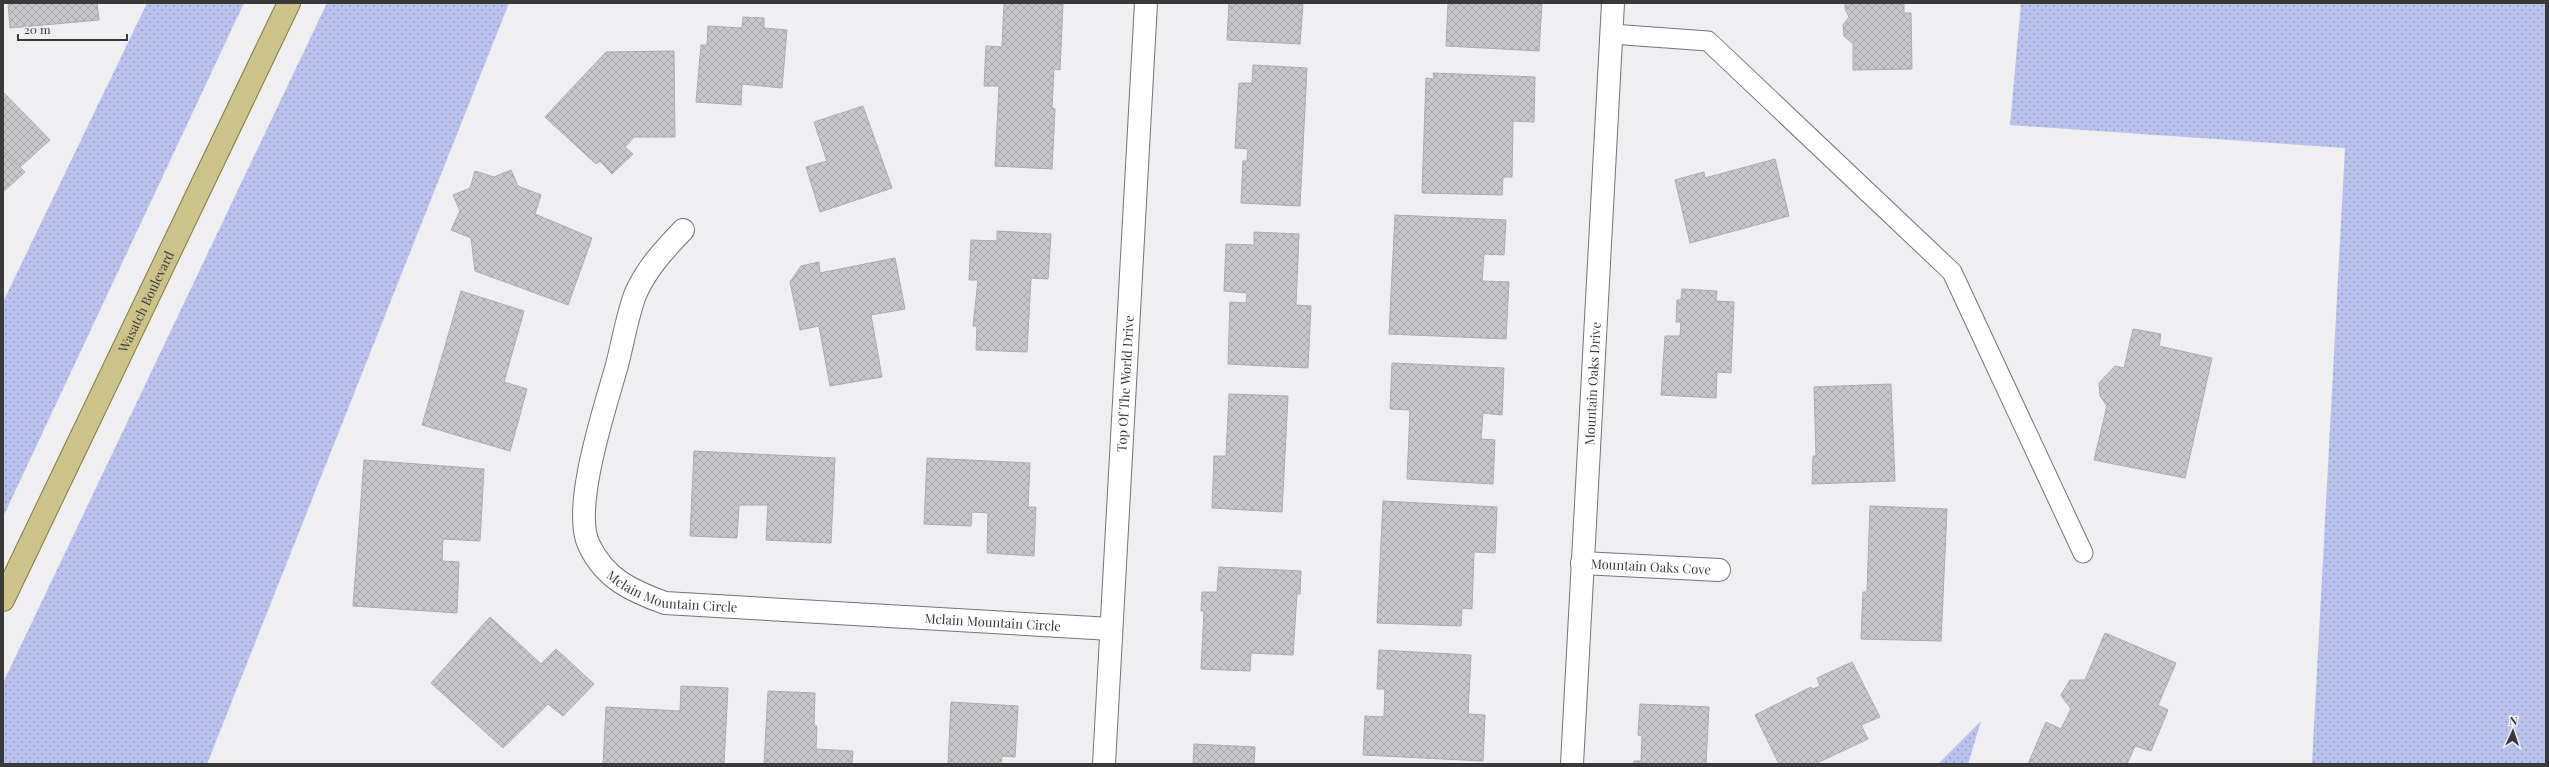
<svg xmlns="http://www.w3.org/2000/svg" width="2549" height="767" font-family="'Playfair Display',serif">
  <style>
    .grass { fill: url(#grass-dots) }
    .building { fill: url(#building-cross-hatch); stroke: #acacae }
    .lines { fill: none; stroke-linecap: round; stroke-linejoin: round }
    .service-casing { stroke: #747476; stroke-width: 21 }
    .minor-casing { stroke: #747476; stroke-width: 24 }
    .primary-casing { stroke: #84783c; stroke-width: 24 }
    .service { stroke: #fff; stroke-width: 19 }
    .minor { stroke: #fff; stroke-width: 22 }
    .primary { stroke: #cec28b; stroke-width: 22 }
    .labels { text-anchor: middle; stroke-width: 4; stroke-linejoin: round; paint-order: stroke }
    .street-label { font-size: 13px; fill: #39393a; stroke: #efeff1 }
  </style>
  <defs>
    <pattern id="grass-dots" width="8" height="8" patternUnits="userSpaceOnUse"><rect width="8" height="8" fill="#b9c1ed"/><path d="M2 2h.1M6 6h.1" fill="none" stroke="#979ec1" stroke-width="1.8" stroke-linecap="round"/></pattern>
    <pattern id="building-cross-hatch" width="8" height="8" patternUnits="userSpaceOnUse"><rect width="8" height="8" fill="#c7c8ca"/><path d="M0 0l8 8M0 8l8-8" fill="none" stroke="#a3a3a5"/></pattern>
  </defs>
  <rect width="100%" height="100%" fill="#efeff1"/>
  <g class="grass">
    <path d="M147,3H244L3,517V302Z"/>
    <path d="M327,3H509L207,764H3V683Z"/>
    <path d="M2021,3H2546V764H2312L2345,148L2010,125Z"/>
    <path d="M1981,721L1968,764H1938Z"/>
  </g>
  <g class="building">
    <path d="M8,3H97L99,20L10,28Z"/>
    <path d="M1004,3H1063L1060,70L1054,69L1052,108L1055,109L1052,169L995,166L999,86H984L986,46L1002,47Z"/>
    <path d="M1229,3H1303L1300,44L1227,40Z"/>
    <path d="M1448,3H1542L1539,51L1446,46Z"/>
    <path d="M1845,3H1904V13H1911L1912,69L1853,70V44L1844,36L1843,25L1849,17L1845,9Z"/>
    <path d="M743,17L764,18V28L787,30L782,88L742,84L741,105L696,102L701,45H707L708,26L742,28Z"/>
    <path d="M674,51L675,137H634L625,147L633,154L612,174L600,161L596,164L545,117L606,52Z"/>
    <path d="M1253,65L1307,68L1300,206L1241,203L1243,161H1247L1248,149L1235,148L1239,83H1252Z"/>
    <path d="M1433,73L1535,77L1534,122L1513,121L1512,177H1503L1502,195L1422,193L1426,78L1434,79Z"/>
    <path d="M3,92L50,140L20,167L3,151Z"/>
    <path d="M863,106L892,188L820,212L806,167L827,161L814,122Z"/>
    <path d="M3,151L25,172L3,192Z"/>
    <path d="M1775,159L1789,216L1690,243L1675,180L1704,172L1705,178Z"/>
    <path d="M511,170L518,186L541,195L535,214L592,238L568,305L475,271L471,238L451,230L460,211L453,195L470,188L475,171L494,177Z"/>
    <path d="M1395,215L1506,220L1504,255L1484,254L1482,281L1509,282L1506,339L1389,334Z"/>
    <path d="M997,231L1051,234L1048,279L1031,278L1027,352L976,350L977,326H973L978,280H969L971,240L997,241Z"/>
    <path d="M1254,232L1299,234L1296,305L1311,306L1308,368L1228,364L1230,302L1246,303L1247,293L1224,291L1226,244L1254,245Z"/>
    <path d="M895,258L905,309L871,315L882,377L830,386L819,326L800,330L790,282L801,266L819,262L820,273Z"/>
    <path d="M1682,289L1717,291L1716,301L1734,302L1731,373L1717,372L1716,398L1661,395L1665,336H1680L1681,322H1676L1677,300H1681Z"/>
    <path d="M461,291L524,311L504,382L527,389L510,451L422,425Z"/>
    <path d="M2133,329L2161,334L2159,346L2212,358L2185,478L2094,460L2107,406L2100,396L2099,383L2115,366L2124,368Z"/>
    <path d="M1392,363L1504,368L1502,415L1483,413L1481,439L1495,440L1493,484L1407,479L1410,410L1390,409Z"/>
    <path d="M1891,384L1895,481L1812,484L1813,456H1816L1814,387Z"/>
    <path d="M1229,394L1288,396L1282,512L1212,508L1214,456H1226Z"/>
    <path d="M694,451L835,458L831,543L766,540L768,505H739L737,538L690,536Z"/>
    <path d="M927,458L1030,463L1028,507H1036L1034,556L987,553L988,513L972,512L971,526L924,524Z"/>
    <path d="M364,460L484,469L480,541L443,539L442,561L459,562L457,613L353,606Z"/>
    <path d="M1383,501L1497,507L1495,553L1474,552L1472,609L1462,608L1461,626L1377,623Z"/>
    <path d="M1870,506L1947,509L1941,641L1861,639L1863,592H1867Z"/>
    <path d="M1219,567L1301,571L1300,594H1297L1293,655L1251,653L1250,671L1201,669L1204,611H1201L1202,592H1217Z"/>
    <path d="M490,617L541,664L556,649L594,684L563,716L548,704L503,748L431,683Z"/>
    <path d="M2105,633L2176,663L2158,705L2168,710L2151,751L2135,746L2127,764H2028L2046,722L2061,729L2071,709L2061,695L2070,680H2085Z"/>
    <path d="M1379,650L1471,655L1468,714L1485,715L1483,761L1363,755L1365,716L1384,717L1385,689H1377Z"/>
    <path d="M1852,662L1880,717L1861,725L1868,739L1815,764H1779L1755,715L1811,687L1813,689L1820,686L1817,678Z"/>
    <path d="M681,686L728,688L724,764H603L606,707L680,711Z"/>
    <path d="M768,691L815,693L814,726H817L816,749L853,751L852,764H764Z"/>
    <path d="M951,702L1018,706L1015,757L1002,756L1001,764H948Z"/>
    <path d="M1640,704L1709,707L1706,764H1634V761H1641L1642,736L1638,735Z"/>
    <path d="M1194,744L1255,747L1254,764H1193Z"/>
  </g>
  <g class="lines">
    <defs>
      <path id="service" d="M1611,34L1708,41L1952,272L2083,553"/>
      <g id="minor">
        <path id="s1" d="M683,230C664,250 646,269 635,295C627,317 623,342 617,365C606,405 571,508 589,545C605,579 632,591 665,603L1111,629"/>
        <path id="s2" d="M1582,563L1719,570"/>
        <path id="s3" d="M1104,764L1146,3"/>
        <path id="s4" d="M1572,764L1613,3"/>
      </g>
      <g id="primary">
        <path id="s5" d="M3,600L289,3"/>
      </g>
    </defs>
    <use href="#service" class="service-casing"/>
    <use href="#minor" class="minor-casing"/>
    <use href="#primary" class="primary-casing"/>
    <use href="#service" class="service"/>
    <use href="#minor" class="minor"/>
    <use href="#primary" class="primary"/>
  </g>
  <g class="labels">
    <g class="street-label">
      <text dy="5" stroke="none"><textPath href="#s5" startOffset="331">Wasatch Boulevard</textPath></text>
      <text dy="5" stroke="none"><textPath href="#s3" startOffset="381">Top Of The World Drive</textPath></text>
      <text dy="5" stroke="none"><textPath href="#s4" startOffset="381">Mountain Oaks Drive</textPath></text>
      <text dy="5" stroke="none"><textPath href="#s2" startOffset="69">Mountain Oaks Cove</textPath></text>
      <text dy="5" stroke="none"><textPath href="#s1" startOffset="441">Mclain Mountain Circle</textPath></text>
      <text dy="5" stroke="none"><textPath href="#s1" startOffset="765">Mclain Mountain Circle</textPath></text>
    </g>
  </g>
  <rect width="2549" height="767" fill="none" stroke="#39393a" stroke-width="8"/>
  <g transform="translate(2513 731) rotate(3)" stroke="#efeff1" stroke-width="3" paint-order="stroke">
  <path d="M0-3L7 15L0 10L-7 15Z" fill="#39393a"/>
  <text y="-6" font-size="11" font-weight="bold" text-anchor="middle" fill="#39393a">N</text>
  </g>
  <path d="M18 34v6h109v-6" fill="none" stroke="#39393a" stroke-width="2"/>
  <text x="24" y="34" font-size="12" fill="#39393a" stroke="#efeff1" stroke-width="3" paint-order="stroke">20 m</text>
</svg>
